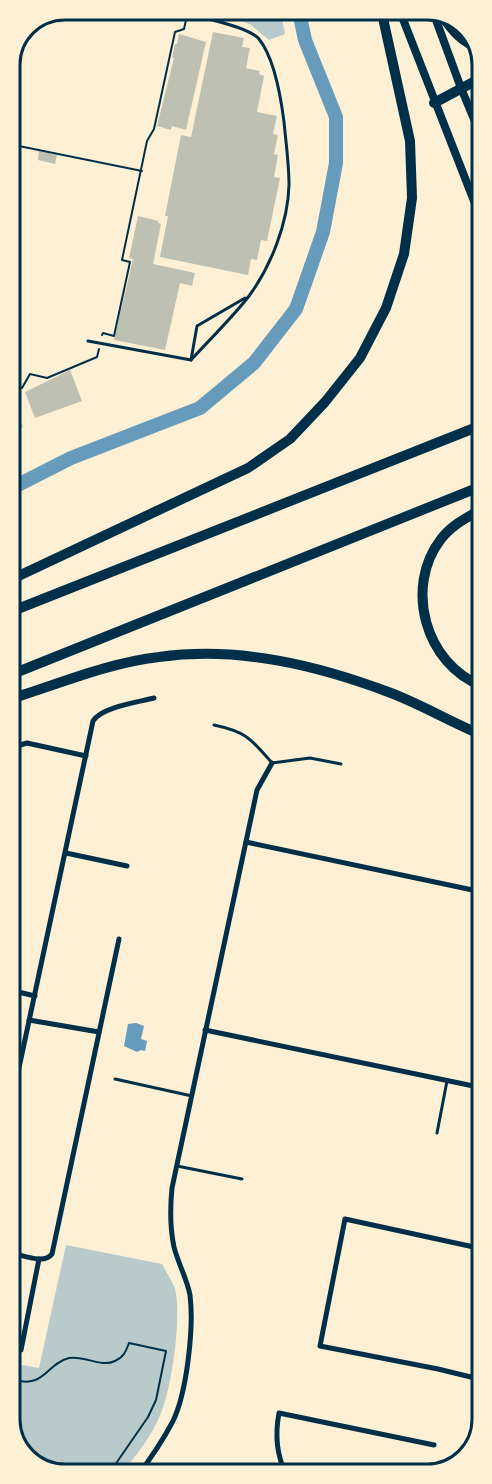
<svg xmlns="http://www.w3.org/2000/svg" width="492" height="1484" font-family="'Space Grotesk',sans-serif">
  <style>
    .green { fill: #b9caca }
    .water { fill: #669bbc }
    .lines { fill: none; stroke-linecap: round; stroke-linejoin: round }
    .canal { stroke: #669bbc; stroke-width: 14 }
    .building { fill: #bec0b2 }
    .path { stroke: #003049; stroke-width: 2 }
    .service { stroke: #003049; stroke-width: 3 }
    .minor { stroke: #003049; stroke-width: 5 }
    .secondary { stroke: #003049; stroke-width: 8 }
    .motorway { stroke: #003049; stroke-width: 10 }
    .rim { fill: none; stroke: #003049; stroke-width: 3 }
  </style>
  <rect width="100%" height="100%" fill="#fdf0d5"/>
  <g class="green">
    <path d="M232,9H280L285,34L269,40L251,25L230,16Z"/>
    <path d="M66,1245L162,1264C166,1272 172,1280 175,1289C182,1315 172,1387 161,1413C152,1436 136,1456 120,1475H61L28,1461L11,1433V1363L39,1368Z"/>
  </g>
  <path class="water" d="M136,1023L144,1026L141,1039L147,1041L145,1051L141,1050L137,1052L124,1046L128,1024Z"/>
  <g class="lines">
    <path class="canal" d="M10,489L71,458L200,408L254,363L296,309L323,232L336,163V117L305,40L301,21L303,9"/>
  </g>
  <g class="building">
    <path d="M213,32L244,38L242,47L250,48L246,68L260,71L259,74L264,76L257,112L277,116L273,134L278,135L274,154L278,155L274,177L280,178L267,241L261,240L257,260L251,259L248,275L160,257L168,216H165L181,135L191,137Z"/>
    <path d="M179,34L206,42L186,130L172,126L171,130L157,126L174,58H172L175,44H177Z"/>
    <path d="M39,151L57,155L55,164L38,160Z"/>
    <path d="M138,216L159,221L158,223L161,224L153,264L195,273L192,286L180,283L165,350L114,340L133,259L129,258Z"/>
    <path d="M70,370L82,401L35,418L25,392Z"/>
    <path d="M10,399L23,427L10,433Z"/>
  </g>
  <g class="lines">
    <g class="path">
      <path d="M9,144L142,171"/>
      <path d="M102,335L103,333L114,336L130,262L122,260L147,141L154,129L175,32L184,29L186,20"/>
      <path d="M10,386L22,388L30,374L47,378L97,357L99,349"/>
      <path d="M11,1379C45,1390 45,1364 69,1358C85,1355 100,1368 115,1361C124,1357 126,1351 129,1343L166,1351L156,1400L148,1417L108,1475"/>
    </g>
    <g class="service">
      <path d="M88,341L191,360C210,339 232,318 249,296C271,266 288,223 289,185C289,164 286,143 284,122C281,98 275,59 259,39C249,26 192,15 173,11"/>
      <path d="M191,360L197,326L245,298"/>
      <path d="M214,725C247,732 251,739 272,763L310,758L341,764"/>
      <path d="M115,1079L192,1096"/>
      <path d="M437,1133L447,1081"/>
      <path d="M177,1166L242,1179"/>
    </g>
    <g class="minor">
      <path d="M10,748L27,743L86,756"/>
      <path d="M246,842L482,892"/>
      <path d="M66,853L127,866"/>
      <path d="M10,990L35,996"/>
      <path d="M29,1020L99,1032"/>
      <path d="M205,1030L483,1088"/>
      <path d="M10,1110L93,721C101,707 139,702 154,698"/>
      <path d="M483,1249L345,1219L320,1346L438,1369L483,1380"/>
      <path d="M11,1253C23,1255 44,1265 52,1254L119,939"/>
      <path d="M21,1350L39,1259"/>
      <path d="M286,1474C276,1454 275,1434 279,1413L434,1445"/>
      <path d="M138,1475C151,1458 163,1440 173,1421C187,1392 194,1327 190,1295C187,1279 178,1263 174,1247C170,1228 170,1208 172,1188L257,790L272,763"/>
    </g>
    <g class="secondary">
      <path d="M399,9L481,219"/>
      <path d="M432,9L461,88L481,136"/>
    </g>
    <g class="motorway">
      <path d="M439,12C449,25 461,44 479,47"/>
      <path d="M434,103L481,78"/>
      <path d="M482,509C466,518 452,525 441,539C404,587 425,664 482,686"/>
      <path d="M10,580L248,468L290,439L325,402L360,358L386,308L404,254L412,198L410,141L381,9"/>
      <path d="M10,612L482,425"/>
      <path d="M10,675L482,486"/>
      <path d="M10,699C59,684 107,663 159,657C238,646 317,665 391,693C422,705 451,722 482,735"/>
    </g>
  </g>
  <path d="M0 0H492V1484H0ZM65 20H427A45 45 0 0 1 472 65V1419A45 45 0 0 1 427 1464H65A45 45 0 0 1 20 1419V65A45 45 0 0 1 65 20Z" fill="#fdf0d5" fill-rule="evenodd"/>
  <path class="rim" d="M65 20H427A45 45 0 0 1 472 65V1419A45 45 0 0 1 427 1464H65A45 45 0 0 1 20 1419V65A45 45 0 0 1 65 20Z"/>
</svg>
